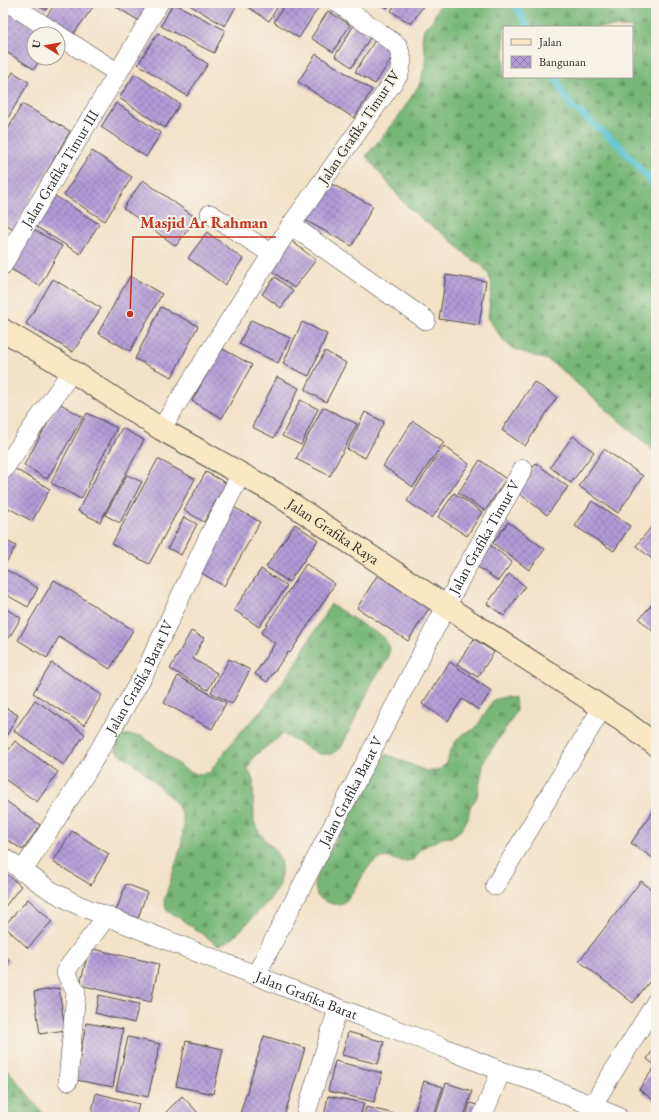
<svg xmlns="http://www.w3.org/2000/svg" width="659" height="1120" font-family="'EB Garamond',serif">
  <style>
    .forest { fill: url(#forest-firs); stroke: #527152; fill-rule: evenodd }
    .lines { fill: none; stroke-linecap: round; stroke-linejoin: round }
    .stream { stroke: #59c4d3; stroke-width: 7 }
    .building { fill: url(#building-cross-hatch) }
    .street-casing { stroke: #494642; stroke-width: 20 }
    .secondary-casing { stroke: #494642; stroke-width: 24 }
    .street { stroke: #fff; stroke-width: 19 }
    .secondary { stroke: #fae7c3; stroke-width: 22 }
    .labels { text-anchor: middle; stroke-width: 4; stroke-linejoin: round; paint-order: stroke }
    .street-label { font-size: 15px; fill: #2b2b2b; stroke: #f7f3e8 }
    .leader { fill: none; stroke: #c8321e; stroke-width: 1.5 }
    .callout-dot { fill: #c8321e; stroke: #f7f3e8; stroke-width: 1.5 }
    .callout-label { font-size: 16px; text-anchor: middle; font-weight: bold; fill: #c8321e; stroke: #f7f3e8; stroke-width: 4; stroke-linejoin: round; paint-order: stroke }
  </style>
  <defs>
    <pattern id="forest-firs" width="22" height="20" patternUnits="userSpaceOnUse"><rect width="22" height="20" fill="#78b778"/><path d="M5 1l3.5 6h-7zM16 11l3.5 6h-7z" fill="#639563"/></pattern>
    <pattern id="building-cross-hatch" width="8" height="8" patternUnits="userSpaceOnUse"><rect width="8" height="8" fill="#b19bd7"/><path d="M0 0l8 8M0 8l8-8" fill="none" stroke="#907faf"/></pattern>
  </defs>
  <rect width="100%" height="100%" fill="#f7f3e8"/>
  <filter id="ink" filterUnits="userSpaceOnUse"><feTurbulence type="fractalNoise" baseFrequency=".025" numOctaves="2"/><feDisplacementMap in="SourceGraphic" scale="8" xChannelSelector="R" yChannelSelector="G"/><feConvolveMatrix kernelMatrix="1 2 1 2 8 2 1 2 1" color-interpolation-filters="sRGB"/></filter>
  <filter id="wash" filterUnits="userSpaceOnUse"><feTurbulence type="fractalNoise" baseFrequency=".012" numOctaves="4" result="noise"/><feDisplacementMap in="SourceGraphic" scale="16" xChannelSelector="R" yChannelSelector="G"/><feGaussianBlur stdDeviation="0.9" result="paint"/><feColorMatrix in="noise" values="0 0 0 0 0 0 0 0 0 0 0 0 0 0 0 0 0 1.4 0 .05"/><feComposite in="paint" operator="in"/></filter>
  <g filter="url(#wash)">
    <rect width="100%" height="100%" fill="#f2e2c7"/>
    <g class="forest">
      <path d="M440,3H656V453L557,366L547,360L511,348L503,340L488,318L492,284L488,273L481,264L471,259L445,235L424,221L405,204L366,156L397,119L419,85L426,63L425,51L422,40L424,28L433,20ZM504,27H632V77H504Z"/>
      <path d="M331,604L363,625L384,637L390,648L387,660L373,681L341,748L331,754H319L283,734L253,757L248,769L253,780L254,822L259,832L275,851L281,861V873L279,884L273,896L239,932L230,940L218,945L178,917L167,911L164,901L181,847L184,824L181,812L176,803L138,766L116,751L118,740L121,736L127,735L142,736L186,770L197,774L209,773L237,736L262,710L290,672Z"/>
      <path d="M504,697L515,698L516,711L510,722L484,761L477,797L470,807L468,818L462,829L452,837L442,838L420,849L413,860C409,860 404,862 400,861C392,860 389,855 379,859C354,870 355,925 317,896L314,881L352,810L367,792L376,771L386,754L426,771H437L447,763L450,752L456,741L465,733L475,729L481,720L493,700Z"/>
      <path d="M3,1064L46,1117H3Z"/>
    </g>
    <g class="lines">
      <g class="stream">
        <path d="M514,3L528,27"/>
        <path d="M555,77L569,104L619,145L656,187"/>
      </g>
    </g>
    <g id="blocks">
      <g class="building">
        <path d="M35,3H50L46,10Z"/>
        <path d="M56,3H96L72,36L46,17Z"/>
        <path d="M110,3H153L141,22Z"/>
        <path d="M173,3L225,30L214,53L161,26Z"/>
        <path d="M186,3H238L225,26Z"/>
        <path d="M250,3H280L269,21L248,7Z"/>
        <path d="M286,3H317L320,5L299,38L274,22Z"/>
        <path d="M379,3H390L387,8Z"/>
        <path d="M396,3H425L411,24L391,11Z"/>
        <path d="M3,5L42,34H34V58H41L34,69L3,50Z"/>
        <path d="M328,11L350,25L333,52L311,38Z"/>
        <path d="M354,25L371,36L352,67L335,56Z"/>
        <path d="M158,33L208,64L187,96L138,64Z"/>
        <path d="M375,40L395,53L375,84L355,72Z"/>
        <path d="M316,54L372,90L354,118L298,82Z"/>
        <path d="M13,72L29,82L5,123L3,121V89Z"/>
        <path d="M135,74L180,104L165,128L119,98Z"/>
        <path d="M116,103L161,133L146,157L101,127Z"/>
        <path d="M22,104L70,131L14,229L3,223V138Z"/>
        <path d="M92,151L132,177L105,221L64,195Z"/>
        <path d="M143,180L196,218L176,246L123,208Z"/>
        <path d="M324,180L373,206L352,246L303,219Z"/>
        <path d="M52,194L99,224L80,254L32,224Z"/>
        <path d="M31,228L62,246L40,286L9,268Z"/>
        <path d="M207,232L243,259L225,285L188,258Z"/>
        <path d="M289,239L316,260L294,288L267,267Z"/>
        <path d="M446,275L486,281L479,325L439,319Z"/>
        <path d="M130,276L162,294L130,351L98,333Z"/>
        <path d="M275,277L293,291L281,308L262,294Z"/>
        <path d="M53,279L101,308L73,352L26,324Z"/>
        <path d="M161,307L198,326L172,377L135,359Z"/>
        <path d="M251,320L290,338L278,363L239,344Z"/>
        <path d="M302,322L327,334L309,376L283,364Z"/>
        <path d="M221,348L252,365L222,418L192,401Z"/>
        <path d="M325,351L346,363L326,402L305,390Z"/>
        <path d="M277,377L299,388L274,438L252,427Z"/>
        <path d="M534,382L557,397L525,446L502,430Z"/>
        <path d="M300,400L318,409L301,445L282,436Z"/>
        <path d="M59,403L83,417L47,479L24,465Z"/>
        <path d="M323,407L357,424L330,476L296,459Z"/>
        <path d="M365,412L384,422L365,458L347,449Z"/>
        <path d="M87,413L117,428L81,499L51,483Z"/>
        <path d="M413,421L444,442L413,487L383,466Z"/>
        <path d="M122,428L144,440L100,522L78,511Z"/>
        <path d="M573,436L594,452L571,483L550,467Z"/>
        <path d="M444,446L469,464L432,518L407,501Z"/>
        <path d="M604,449L643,476L618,513L579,486Z"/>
        <path d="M158,459L195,479L149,564L112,544Z"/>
        <path d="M480,460L506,479L485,511L458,493Z"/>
        <path d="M536,463L568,487L547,515L516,491Z"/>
        <path d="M8,465L50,489L32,521L3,505V473Z"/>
        <path d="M206,472L226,483L204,522L184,510Z"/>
        <path d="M127,475L142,482L120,523L105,515Z"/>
        <path d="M454,493L482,512L467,536L438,517Z"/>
        <path d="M592,501L630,526L614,551L575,526Z"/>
        <path d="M232,506L260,522L224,586L196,570Z"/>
        <path d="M184,517L197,524L181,555L168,548Z"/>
        <path d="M656,521V562L636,546Z"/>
        <path d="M508,522L545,549L529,570L493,543Z"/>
        <path d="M295,524L318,540L289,582L266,567Z"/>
        <path d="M3,539L16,546L4,566L3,565Z"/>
        <path d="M489,544L512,562L498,581L474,564Z"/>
        <path d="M306,564L335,584L290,653L288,652L267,682L255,674L275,643L261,633Z"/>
        <path d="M3,568L38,588L28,607L3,593Z"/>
        <path d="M261,569L287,586L259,627L234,610Z"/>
        <path d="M380,571L431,605L408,641L357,608Z"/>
        <path d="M509,574L525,586L504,616L487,604Z"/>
        <path d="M54,580L133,630L110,669L59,637L47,658L18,640Z"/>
        <path d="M656,600V634L639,619Z"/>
        <path d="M3,607L21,618L9,638L3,635Z"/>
        <path d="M191,631L204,638L193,659L217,673L208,690L170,669Z"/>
        <path d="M474,639L494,652L478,677L457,664Z"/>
        <path d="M229,659L250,670L232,704L211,692Z"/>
        <path d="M450,662L491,691L479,710L462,699L448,721L422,704Z"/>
        <path d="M52,663L102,695L84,725L33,693Z"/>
        <path d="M178,676L226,703L212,729L164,703Z"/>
        <path d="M35,700L85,734L64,765L14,731Z"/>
        <path d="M3,706L18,715L3,742Z"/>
        <path d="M15,741L58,772L37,802L3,778V758Z"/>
        <path d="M3,799L40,825L23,850L3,837Z"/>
        <path d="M656,807V860L631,843Z"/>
        <path d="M72,831L109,854L91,885L53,862Z"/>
        <path d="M3,871L21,886L3,909Z"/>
        <path d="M641,881L656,893V973L633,1003L579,961Z"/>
        <path d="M126,884L147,892L138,918L116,911Z"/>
        <path d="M28,899L52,921L28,948L4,926Z"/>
        <path d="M89,948L159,964L151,1002L80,985Z"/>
        <path d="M3,955L9,961L3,968Z"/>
        <path d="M59,988L65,1030L40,1034L34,992Z"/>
        <path d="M99,995L139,1004L134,1023L95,1013Z"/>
        <path d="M86,1023L123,1029L113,1087L76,1080Z"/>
        <path d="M348,1032L384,1042L378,1064L342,1055Z"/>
        <path d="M264,1036L305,1048L284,1117H239Z"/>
        <path d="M128,1037L160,1044L148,1097L116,1090Z"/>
        <path d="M186,1041L223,1049L213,1094L176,1086Z"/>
        <path d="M656,1045V1066L647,1059Z"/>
        <path d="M335,1061L382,1073L374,1102L328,1091Z"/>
        <path d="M654,1068L656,1069V1102L639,1089Z"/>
        <path d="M424,1081L443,1087L433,1117H427L414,1113Z"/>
        <path d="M446,1083L472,1091L464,1117H435Z"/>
        <path d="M96,1093L139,1104L136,1117H97L91,1116Z"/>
        <path d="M182,1096L202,1117H161Z"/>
        <path d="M328,1096L364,1103L360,1117H324Z"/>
        <path d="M470,1103L480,1106L477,1117H466Z"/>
        <path d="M366,1107L403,1116V1117H364Z"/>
        <path d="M556,1114L569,1116V1117H556Z"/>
      </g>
    </g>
  </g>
  <g filter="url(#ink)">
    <use href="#blocks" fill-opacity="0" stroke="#494642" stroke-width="1"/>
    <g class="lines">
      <defs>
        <g id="street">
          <path d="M9,3L57,34"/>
          <path d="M58,35L118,73L159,3"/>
          <path d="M210,214L272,254"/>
          <path d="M291,225L426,320"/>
          <path id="s1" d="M3,265L12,248L118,73"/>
          <path d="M161,429L241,302L291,225L399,74L402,60L398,46L338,3"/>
          <path d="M3,470L72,371"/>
          <path id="s2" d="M3,857L50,890L78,905L338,1008L442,1047L501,1071L534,1081L618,1117"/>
          <path id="s3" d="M22,872L87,771L144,674L208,538L241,474"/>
          <path d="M495,886L602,708"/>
          <path id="s4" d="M256,975L465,570L501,507L523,469"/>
          <path d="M68,1081L76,992L66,973L67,969L107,916"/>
          <path d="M592,1106L656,1002"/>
          <path d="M305,1117L338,1008"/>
          <path d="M482,1117L501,1071"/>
        </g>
        <g id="secondary">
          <path id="s5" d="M3,330L72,371L161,429L275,493L447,607L623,721L656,745"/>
        </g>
      </defs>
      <use href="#street" class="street-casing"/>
      <use href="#secondary" class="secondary-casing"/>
      <use href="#street" class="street"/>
      <use href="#secondary" class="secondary"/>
    </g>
  </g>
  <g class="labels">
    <g class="street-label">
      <text transform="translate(359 127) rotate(-56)" y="5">Jalan Grafika Timur IV</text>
      <text dy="5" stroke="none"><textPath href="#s1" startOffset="112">Jalan Grafika Timur III</textPath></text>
      <text dy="5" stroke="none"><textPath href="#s5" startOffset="387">Jalan Grafika Raya</textPath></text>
      <text dy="5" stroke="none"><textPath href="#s4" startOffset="494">Jalan Grafika Timur V</textPath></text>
      <text dy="5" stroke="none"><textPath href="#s3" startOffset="228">Jalan Grafika Barat IV</textPath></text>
      <text dy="5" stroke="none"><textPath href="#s4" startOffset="207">Jalan Grafika Barat V</textPath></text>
      <text dy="5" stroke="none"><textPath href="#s2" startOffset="335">Jalan Grafika Barat</textPath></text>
    </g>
  </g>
  <path class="leader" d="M130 314L133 237H276"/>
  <circle class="callout-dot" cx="130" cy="314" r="4"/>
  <g class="callout-label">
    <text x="204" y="228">Masjid Ar Rahman</text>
  </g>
  <rect width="659" height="1120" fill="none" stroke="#f7f3e8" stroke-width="16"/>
  <rect x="503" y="26" width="130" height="52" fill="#f7f3e8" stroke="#a5a39c"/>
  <rect x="511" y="39" width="20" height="6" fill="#fae7c3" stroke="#a5a39c"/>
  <text x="539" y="46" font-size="12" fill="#2b2b2b">Jalan</text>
  <rect x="511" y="56" width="20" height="12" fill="url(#building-cross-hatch)" stroke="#a5a39c"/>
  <text x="539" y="66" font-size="12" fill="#2b2b2b">Bangunan</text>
  <g transform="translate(46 46) rotate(281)"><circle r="19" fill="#f7f3e8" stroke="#a5a39c"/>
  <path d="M0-3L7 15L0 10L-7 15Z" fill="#c8321e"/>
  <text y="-6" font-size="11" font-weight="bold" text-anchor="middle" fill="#2b2b2b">U</text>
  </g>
</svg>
